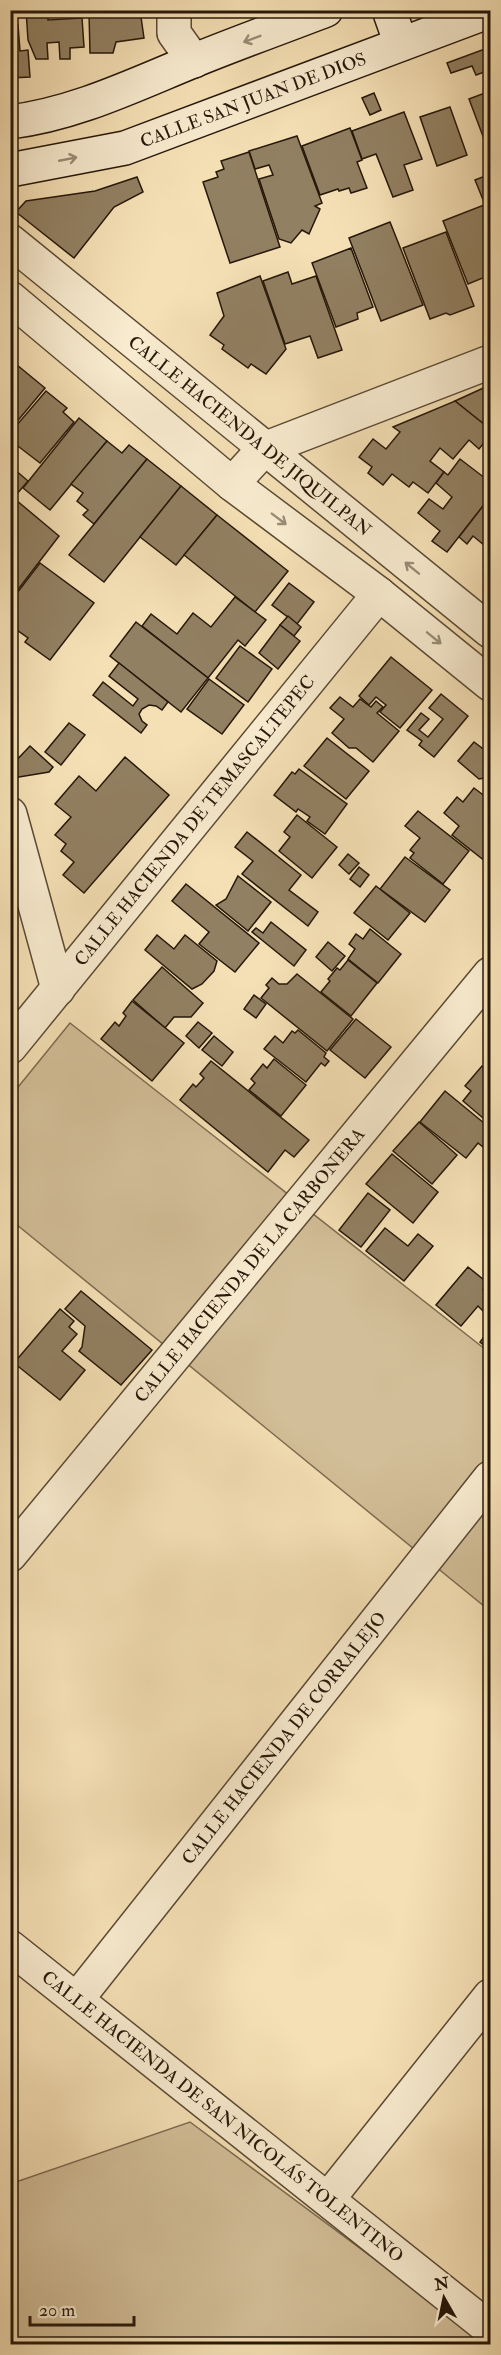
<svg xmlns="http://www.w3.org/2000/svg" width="501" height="2355" font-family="'IM FELL Double Pica',serif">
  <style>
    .green { fill: #d2be98; stroke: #7c6a50; stroke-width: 1.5 }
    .building { fill: #928062; stroke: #261709; stroke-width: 1.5 }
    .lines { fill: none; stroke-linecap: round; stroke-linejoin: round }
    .street-casing { stroke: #5a4934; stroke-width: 36 }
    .secondary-casing { stroke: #261709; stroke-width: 36 }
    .street { stroke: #f8ebcf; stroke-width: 33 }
    .secondary { stroke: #f8ebcf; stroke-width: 33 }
    .oneway { stroke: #9a8c76 }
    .labels { text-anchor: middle; stroke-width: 4.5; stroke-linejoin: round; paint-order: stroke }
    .street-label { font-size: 18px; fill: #261709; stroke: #f8ebcf }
  </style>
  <rect width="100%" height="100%" fill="#f5e0b5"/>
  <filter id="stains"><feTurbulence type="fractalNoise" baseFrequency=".00333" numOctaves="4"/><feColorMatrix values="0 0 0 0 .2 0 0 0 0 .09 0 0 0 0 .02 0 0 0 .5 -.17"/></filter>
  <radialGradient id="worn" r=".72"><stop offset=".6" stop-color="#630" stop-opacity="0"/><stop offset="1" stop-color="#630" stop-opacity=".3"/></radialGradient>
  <g class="green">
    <path d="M70,1023L490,1353V1611L11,1220L10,1097Z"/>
    <path d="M190,2122L489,2344H11L10,2184Z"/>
  </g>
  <g class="building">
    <path d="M26,10H48V20L82,18L84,47L70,48V59H60L59,42L47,43L48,59H36L28,40Z"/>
    <path d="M91,10H140L144,38L116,42L113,53H90L89,13Z"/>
    <path d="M18,25L20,51L28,50L30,77L10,78V26Z"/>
    <path d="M490,47V70L476,75L472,66L451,73L447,63Z"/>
    <path d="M490,91V146L487,147L469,99Z"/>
    <path d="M374,93L381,110L370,115L362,98Z"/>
    <path d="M450,107L467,155L437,166L420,117Z"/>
    <path d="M404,112L422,159L404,165L413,190L393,197L376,154L362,159L352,131Z"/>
    <path d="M350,128L362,160L357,162L367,188L351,193L349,188L339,191L338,189L320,195L302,146Z"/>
    <path d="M297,136L322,203L315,206L320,209L309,234L302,230L291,243L279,239L259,179L273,175L269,165L255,169L249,151Z"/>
    <path d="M249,152L280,247L230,263L203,182L218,177L216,172L224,169L221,161Z"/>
    <path d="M490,174V217L475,180Z"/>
    <path d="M137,177L143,192L114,207L74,258L16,212L26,201L95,191Z"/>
    <path d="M484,205L490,222V275L468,284L443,221Z"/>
    <path d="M390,222L423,305L381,321L349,238Z"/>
    <path d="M446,232L474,306L450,315L446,313L430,319L403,248Z"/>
    <path d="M351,248L373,307L357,313L358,319L336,327L312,263Z"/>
    <path d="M288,272L292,284L316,276L342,350L318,358L310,336L285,344L263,281Z"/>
    <path d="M260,276L286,349L266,374L251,364L248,368L222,349L224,345L210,335L224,316L217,293Z"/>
    <path d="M17,365L45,388L10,430V373Z"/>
    <path d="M490,385V429L455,401Z"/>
    <path d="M46,391L67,408L63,412L74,422L40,463L10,440V433Z"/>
    <path d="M455,401L490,429V435L479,449L469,440L453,459L440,448L430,461L444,472L428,493L413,482L409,487L392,474L383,485L368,473L372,467L359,457L373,439L386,449L400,432L393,427Z"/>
    <path d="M79,418L107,441L50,510L23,488Z"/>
    <path d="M107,441L122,453L129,445L147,459L94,524L83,515L88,510L77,501L83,493L71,484Z"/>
    <path d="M147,459L181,486L104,582L69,555Z"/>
    <path d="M460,459L490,482V497L447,552L432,541L440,531L418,513L429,499L443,509L452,497L436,483L444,472L448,475Z"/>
    <path d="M14,469L28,481L15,496L10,493V474Z"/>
    <path d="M181,486L217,515L176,565L140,537Z"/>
    <path d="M10,495L59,536L10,600L12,560Z"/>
    <path d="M490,497V550L473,536L467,544L459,537Z"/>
    <path d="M217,515L288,571L255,612L184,555Z"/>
    <path d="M40,563L94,603L50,660L25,642L28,638L10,625V602Z"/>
    <path d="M289,583L314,602L297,624L272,605Z"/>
    <path d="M235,597L266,620L245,646L238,640L208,678L142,626L151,614L177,634L193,613L211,627Z"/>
    <path d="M288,616L301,627L294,636L280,625Z"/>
    <path d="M136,622L208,678L181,712L110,656Z"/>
    <path d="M280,625L300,641L278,669L259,653Z"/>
    <path d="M240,646L272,669L248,702L216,678Z"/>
    <path d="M391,657L432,690L400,728L380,712L386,705L376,697L369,705L359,696Z"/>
    <path d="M119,663L168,702L162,710L156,706L149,705L142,709L139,714L142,721L147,725L141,733L93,695L103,682L133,706L138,699L109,676Z"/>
    <path d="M209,679L244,705L222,734L187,709Z"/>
    <path d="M441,694L468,716L434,757L419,745L422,741L407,730L421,713L429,719L419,730L428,737L443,719L429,708Z"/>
    <path d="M340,697L353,707L360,699L371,707L376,701L383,707L377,713L399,731L373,762L356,748H349L332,733L344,719L330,708Z"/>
    <path d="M69,723L85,735L61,765L45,752Z"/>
    <path d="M327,738L369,771L346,799L304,766Z"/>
    <path d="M490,740V777L479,779L458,761L474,742L486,751Z"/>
    <path d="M30,746L53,767L49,772L13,778L10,776V767Z"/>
    <path d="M125,757L169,795L84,893L63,875L74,862L61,851L66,844L55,835L71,817L55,804L79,776L96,791Z"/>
    <path d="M299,769L347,804L325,834L307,821L310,817L298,809L296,812L274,795L292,772L295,774Z"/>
    <path d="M474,788L490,800V865L452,835L459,826L444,813L457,797L463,802Z"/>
    <path d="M418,811L469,851L443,884L410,858L414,853L410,850L420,838L405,826Z"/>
    <path d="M297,815L337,847L312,878L279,851L290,837L284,832Z"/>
    <path d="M247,832L301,875L289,890L318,912L308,926L242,874L253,861L235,847Z"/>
    <path d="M348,854L359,863L349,874L339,865Z"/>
    <path d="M405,857L450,890L425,922L380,889Z"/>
    <path d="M359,867L369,875L360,887L350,879Z"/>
    <path d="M238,876L271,902L248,931L216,905L226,899Z"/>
    <path d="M186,884L259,943L235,972L199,944L209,932L172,901Z"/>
    <path d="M376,886L410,913L388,940L354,913Z"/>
    <path d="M271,922L306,950L294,966L252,932L256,928L263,933Z"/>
    <path d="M370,929L401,954L378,983L348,959L355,949L349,944L356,934L363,939Z"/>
    <path d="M157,935L174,949L185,935L217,961L214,971L202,984L192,989L145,950Z"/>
    <path d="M328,942L345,956L332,971L316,957Z"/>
    <path d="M348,960L377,983L351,1016L321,992L330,981L328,979L337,968L340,970Z"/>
    <path d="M162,967L203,1003L191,1017H174L165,1028L133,1000Z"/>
    <path d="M297,974L353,1019L327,1051L261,998L269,988L266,985L272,978L279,984H287Z"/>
    <path d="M254,995L266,1004L256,1018L244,1009Z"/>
    <path d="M132,1001L184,1043L152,1081L101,1039L115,1022L119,1026L126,1016L123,1013Z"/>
    <path d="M356,1019L391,1047L365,1078L330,1050Z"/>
    <path d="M198,1022L212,1033L199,1048L186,1036Z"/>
    <path d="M298,1030L326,1053L324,1057L329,1061L325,1066L321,1063L306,1082L264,1049L275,1036L283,1043L292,1031L295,1033Z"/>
    <path d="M214,1036L233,1052L222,1066L202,1050Z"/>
    <path d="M274,1059L306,1085L281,1116L249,1090L255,1083L251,1079L263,1064L267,1068Z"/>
    <path d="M211,1061L309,1140L294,1157L285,1150L268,1172L180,1100L193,1084L196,1087L204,1078L200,1074Z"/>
    <path d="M482,1066L490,1073V1124L463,1101L471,1091L465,1086Z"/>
    <path d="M445,1091L490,1128V1137L483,1147L478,1143L466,1158L420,1122Z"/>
    <path d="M419,1122L457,1155L432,1184L393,1151Z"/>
    <path d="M392,1154L438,1192L413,1223L366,1184Z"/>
    <path d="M368,1193L390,1210L361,1247L339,1230Z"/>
    <path d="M385,1228L408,1246L418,1234L433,1246L404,1281L366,1251Z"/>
    <path d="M468,1267L489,1284L483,1290L490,1296V1307L485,1313L478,1306L461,1326L436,1305Z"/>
    <path d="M81,1291L152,1350L121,1385L79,1351L82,1347L85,1326L65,1309Z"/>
    <path d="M60,1309L74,1321L69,1327L77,1334L62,1351L85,1370L60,1400L14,1363Z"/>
    <path d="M490,1329V1350L480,1342Z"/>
  </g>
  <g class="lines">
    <defs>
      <g id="street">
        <path d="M174,10V33L194,61"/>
        <path id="s1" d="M10,241L490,631"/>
        <path d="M10,298L232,484L379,594L490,684"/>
        <path d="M232,484L264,449L490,362"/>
        <path d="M10,814L58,989"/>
        <path id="s2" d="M10,1047L379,594"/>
        <path id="s3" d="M10,1555L490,974"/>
        <path id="s4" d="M10,1947L490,2329"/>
        <path id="s5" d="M77,1999L490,1478"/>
        <path d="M328,2199L490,1996"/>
      </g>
      <g id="secondary">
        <path d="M389,10L401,44"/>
        <path d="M10,122C75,114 134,85 193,61C237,43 282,27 326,10"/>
        <path id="s6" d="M10,170L125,148L490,11"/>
      </g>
    </defs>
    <use href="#street" class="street-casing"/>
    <use href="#secondary" class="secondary-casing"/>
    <use href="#street" class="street"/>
    <use href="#secondary" class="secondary"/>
  </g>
  <defs><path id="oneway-shaft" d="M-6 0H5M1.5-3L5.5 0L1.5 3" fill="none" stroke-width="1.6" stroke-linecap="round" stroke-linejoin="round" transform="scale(1.5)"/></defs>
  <g class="oneway">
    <use href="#oneway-shaft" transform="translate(252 39) rotate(159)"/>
    <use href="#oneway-shaft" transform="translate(68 159) rotate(-11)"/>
    <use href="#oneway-shaft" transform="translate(279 519) rotate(37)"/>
    <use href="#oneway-shaft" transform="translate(412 568) rotate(-141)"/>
    <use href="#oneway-shaft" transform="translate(434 638) rotate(39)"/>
  </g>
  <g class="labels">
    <g class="street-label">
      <text dy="6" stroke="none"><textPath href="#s6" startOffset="254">CALLE SAN JUAN DE DIOS</textPath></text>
      <text dy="6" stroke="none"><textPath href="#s1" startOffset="309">CALLE HACIENDA DE JIQUILPAN</textPath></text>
      <text dy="6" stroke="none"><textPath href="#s2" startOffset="292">CALLE HACIENDA DE TEMASCALTEPEC</textPath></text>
      <text dy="6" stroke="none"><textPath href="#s3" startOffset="376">CALLE HACIENDA DE LA CARBONERA</textPath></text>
      <text dy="6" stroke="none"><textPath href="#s5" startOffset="333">CALLE HACIENDA DE CORRALEJO</textPath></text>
      <text dy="6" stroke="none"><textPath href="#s4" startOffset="272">CALLE HACIENDA DE SAN NICOLÁS TOLENTINO</textPath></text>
    </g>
  </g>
  <rect width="501" height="2355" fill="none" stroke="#f5e0b5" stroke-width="36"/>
  <rect x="12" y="12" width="477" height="2331" fill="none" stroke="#261709" stroke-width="3"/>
  <rect x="18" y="18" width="465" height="2319" fill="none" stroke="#261709" stroke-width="1.5"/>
  <g transform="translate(444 2298) rotate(351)" stroke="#f8ebcf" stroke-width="4.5" paint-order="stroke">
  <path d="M0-4.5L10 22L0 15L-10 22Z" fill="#261709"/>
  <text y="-9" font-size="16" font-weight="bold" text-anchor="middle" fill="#261709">N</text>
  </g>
  <path d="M30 2316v9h104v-9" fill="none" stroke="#261709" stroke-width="3"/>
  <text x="39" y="2316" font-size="18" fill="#261709" stroke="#f8ebcf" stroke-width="4.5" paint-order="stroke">20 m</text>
  <rect width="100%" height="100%" filter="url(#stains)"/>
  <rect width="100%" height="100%" fill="url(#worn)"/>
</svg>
